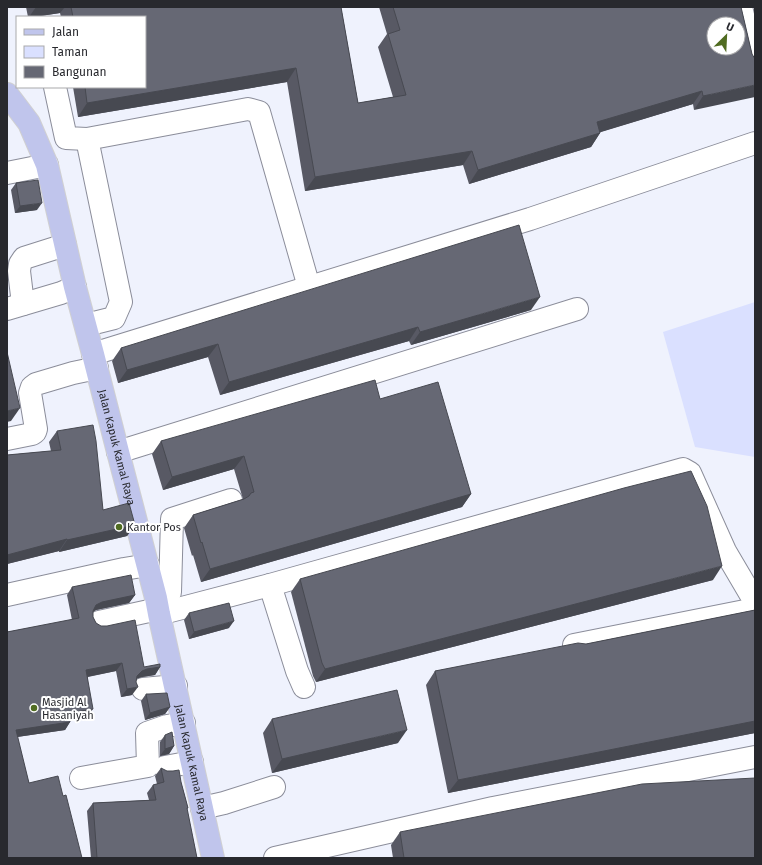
<svg xmlns="http://www.w3.org/2000/svg" width="762" height="865" font-family="'Fira Sans',sans-serif">
  <style>
    .green { fill: #dae0ff }
    .lines { fill: none; stroke-linecap: round; stroke-linejoin: round }
    .minor-casing { stroke: #8b8d9a; stroke-width: 24 }
    .major-casing { stroke: #d0d0d1; stroke-width: 24 }
    .minor { stroke: #fff; stroke-width: 22 }
    .major { stroke: #c0c5ec; stroke-width: 22 }
    .wall { fill: #585964 }
    .shaded-wall { fill: #474951 }
    .building { fill: #666874; stroke: #474951; fill-rule: evenodd }
    .poi-dot { fill: #506c21; stroke: #fff; stroke-width: 1.5 }
    .labels { text-anchor: middle; stroke-width: 4; stroke-linejoin: round; paint-order: stroke }
    .street-label { font-size: 11px; fill: #28292e; stroke: #fff }
    .poi-label { font-size: 11px; fill: #28292e; stroke: #fff; text-anchor: start }
  </style>
  <rect width="100%" height="100%" fill="#eff2fd"/>
  <path class="green" d="M755,302V457L695,447L663,332Z"/>
  <g class="lines">
    <defs>
      <g id="minor">
        <path d="M741,7L755,64"/>
        <path d="M55,87L66,138L87,139L248,109L259,112L309,287"/>
        <path d="M7,173L47,165"/>
        <path d="M23,304L19,271L20,264L24,258L65,245"/>
        <path d="M7,309L61,293L75,287"/>
        <path d="M86,325L114,318L121,302L87,139"/>
        <path d="M93,354L530,219L755,143"/>
        <path d="M7,439L32,434L35,432L36,429L30,393L32,387L36,384L73,373L97,368"/>
        <path d="M118,452L577,309"/>
        <path d="M270,585L297,671L304,687"/>
        <path d="M7,595L124,569L148,565"/>
        <path d="M156,598L170,592L172,519L231,500"/>
        <path d="M159,614L270,585L683,469L690,473L725,551L755,602"/>
        <path d="M99,622L158,609"/>
        <path d="M574,645L755,609"/>
        <path d="M143,689L176,686"/>
        <path d="M165,767L192,762"/>
        <path d="M81,778L148,766L147,733L167,726L184,723"/>
        <path d="M202,808L224,803L274,787"/>
        <path d="M275,858L493,808L755,757"/>
      </g>
      <g id="major">
        <path id="s1" d="M7,94L29,123L47,165L75,287L93,354L118,452L156,598L159,614L213,858"/>
      </g>
    </defs>
    <use href="#minor" class="minor-casing"/>
    <use href="#major" class="major-casing"/>
    <use href="#minor" class="minor"/>
    <use href="#major" class="major"/>
  </g>
  <g class="wall">
    <path d="M26,7H341L358,103L393,97L378,47L387,34L379,7H741L752,54L694,110L693,104L600,132V133L591,147L469,184L463,165L305,191L287,82L78,117L73,87H145V17H61L60,13L34,17H28Z"/>
    <path d="M16,183L37,210L15,213L11,190Z"/>
    <path d="M531,310L411,345L409,341L220,395L208,357L118,383L112,361L121,348Z"/>
    <path d="M380,399L471,494L462,507L201,582L193,555L192,556L184,528L193,515L243,499L234,469L163,490L152,454L161,441Z"/>
    <path d="M57,431L103,510L135,525L127,536L59,552V551L7,564V455L51,451L49,442Z"/>
    <path d="M300,579L713,580L316,682L313,676L291,592Z"/>
    <path d="M72,587L135,595L129,603L96,610L93,612V617L96,623L144,667H160L155,675L142,677L137,678L132,695L121,697L116,671L88,677L87,717L70,720V722L65,730L17,737L29,783L63,796L7,858V632L72,620L67,595Z"/>
    <path d="M755,610V733L448,793L426,685L435,671L586,644Z"/>
    <path d="M189,613L229,628L189,639L184,620Z"/>
    <path d="M146,694H149L170,707L165,714L145,720L141,701Z"/>
    <path d="M272,719L398,743L272,773L263,733Z"/>
    <path d="M165,735L174,746L169,754L160,756V742Z"/>
    <path d="M161,768L181,782L188,808L187,809L197,858H91L87,811L93,803L149,800L147,793L153,785L157,784L155,776Z"/>
    <path d="M400,832L755,858H393L391,845Z"/>
  </g>
  <g class="shaded-wall">
    <path d="M36,7H65L60,13L34,17H29Z"/>
    <path d="M296,68L287,82L78,117L87,103Z"/>
    <path d="M755,85V97L694,110L703,96Z"/>
    <path d="M702,91L693,104L588,136L597,122Z"/>
    <path d="M600,133L591,147L469,184L478,170Z"/>
    <path d="M472,151L463,165L305,191L315,177Z"/>
    <path d="M42,203L37,210L15,213L20,206Z"/>
    <path d="M540,297L531,310L411,345L420,332Z"/>
    <path d="M418,327L409,341L220,395L229,382Z"/>
    <path d="M218,344L208,357L118,383L127,370Z"/>
    <path d="M20,408L11,421L7,422V411Z"/>
    <path d="M244,456L234,469L163,490L172,477Z"/>
    <path d="M471,494L462,507L201,582L210,569Z"/>
    <path d="M135,525L127,536L59,552L67,540Z"/>
    <path d="M67,539L59,551L7,564V555Z"/>
    <path d="M722,566L713,580L316,682L325,669Z"/>
    <path d="M135,595L129,603L96,610L91,613L96,605L102,602Z"/>
    <path d="M234,621L229,628L189,639L194,632Z"/>
    <path d="M122,663L116,671L81,678L86,670Z"/>
    <path d="M160,667L155,675L142,677L136,679L137,676L142,671L147,669Z"/>
    <path d="M138,687L132,695L121,697L127,689Z"/>
    <path d="M170,707L165,714L145,720L150,713Z"/>
    <path d="M93,709L87,717L63,721L69,713Z"/>
    <path d="M755,721V733L448,793L458,780Z"/>
    <path d="M70,722L65,730L10,738L16,730Z"/>
    <path d="M407,730L398,743L272,773L282,759Z"/>
    <path d="M174,746L169,754L160,756L165,749Z"/>
  </g>
  <g class="building">
    <path d="M71,7H341L358,103L406,95L388,34L400,30L393,7H741L752,54L755,59V85L703,96L702,91L597,122L600,133L478,170L472,151L315,177L296,68L87,103L85,87H145V17H73ZM714,24H738V48H714Z"/>
    <path d="M38,180L42,203L20,206L16,183Z"/>
    <path d="M519,225L540,297L420,332L418,327L229,382L218,344L127,370L121,348Z"/>
    <path d="M7,352L20,408L7,411Z"/>
    <path d="M375,380L380,399L438,382L471,494L210,569L202,542L201,543L193,515L244,499L249,496L251,493L254,492L244,456L172,477L161,441Z"/>
    <path d="M93,425L96,441L103,510L129,503L135,525L67,540V539L7,555V455L61,450L57,431Z"/>
    <path d="M691,471L707,506L722,566L325,669L322,663L300,579L624,488Z"/>
    <path d="M131,575L135,595L102,602L96,605L93,611V617L96,623L101,626H107L135,620L144,667L160,664V667L147,669L142,671L137,676L136,682L138,687L127,689L122,663L86,670L93,709L69,713L70,722L16,730L29,783L58,776L63,796L66,795L82,858H7V632L79,618L72,587Z"/>
    <path d="M229,603L234,621L194,632L189,613Z"/>
    <path d="M755,610V721L458,780L435,671L578,643L586,644Z"/>
    <path d="M397,690L407,730L282,759L272,719Z"/>
    <path d="M167,693L170,707L150,713L146,694H149Z"/>
    <path d="M172,732L174,746L165,749V735Z"/>
    <path d="M161,768L167,771H173L179,770L181,782L188,808H187L197,858H97L93,803L156,800L153,785L164,782Z"/>
    <path d="M755,778V858H404L400,832L642,784Z"/>
  </g>
  <g class="poi-dot">
    <circle cx="119" cy="527" r="4"/>
    <circle cx="34" cy="708" r="4"/>
  </g>
  <g class="labels">
    <g class="street-label">
      <text dy="4" stroke="none"><textPath href="#s1" startOffset="373">Jalan Kapuk Kamal Raya</textPath></text>
      <text dy="4" stroke="none"><textPath href="#s1" startOffset="697">Jalan Kapuk Kamal Raya</textPath></text>
    </g>
    <g class="poi-label">
      <text x="127" y="531">Kantor Pos</text>
      <text x="42" y="706">Masjid Al<tspan x="42" dy="13">Hasaniyah</tspan></text>
    </g>
  </g>
  <rect width="762" height="865" fill="none" stroke="#28292e" stroke-width="16"/>
  <rect x="16" y="16" width="130" height="72" fill="#ffffff" stroke="#a9a9ab"/>
  <rect x="24" y="29" width="20" height="6" fill="#c0c5ec" stroke="#a9a9ab"/>
  <text x="52" y="36" font-size="12" fill="#28292e">Jalan</text>
  <rect x="24" y="46" width="20" height="12" fill="#dae0ff" stroke="#a9a9ab"/>
  <text x="52" y="56" font-size="12" fill="#28292e">Taman</text>
  <rect x="24" y="66" width="20" height="12" fill="#666874" stroke="#a9a9ab"/>
  <text x="52" y="76" font-size="12" fill="#28292e">Bangunan</text>
  <g transform="translate(726 36) rotate(24)"><circle r="19" fill="#ffffff" stroke="#a9a9ab"/>
  <path d="M0-3L7 15L0 10L-7 15Z" fill="#506c21"/>
  <text y="-6" font-size="11" font-weight="bold" text-anchor="middle" fill="#28292e">U</text>
  </g>
</svg>
